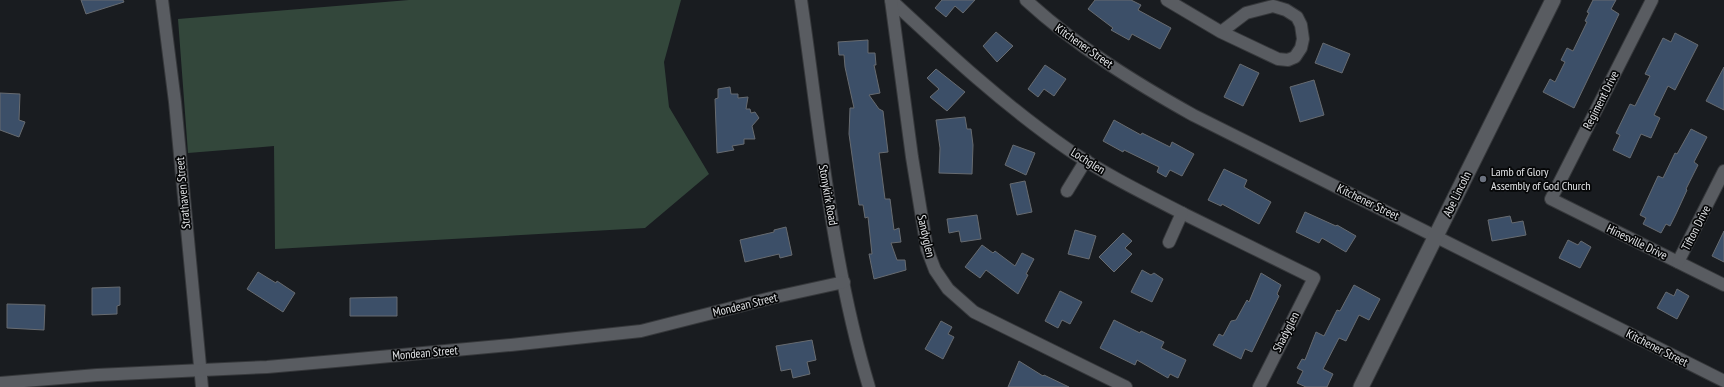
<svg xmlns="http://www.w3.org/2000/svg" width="1724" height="387" font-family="'PT Sans Narrow',sans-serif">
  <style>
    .green { fill: #33473b }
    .building { fill: #3c4f68; stroke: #676b70 }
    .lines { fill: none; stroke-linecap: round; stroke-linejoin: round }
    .minor-casing { stroke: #36383b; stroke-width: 14 }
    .tertiary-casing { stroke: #36383b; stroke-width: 17 }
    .minor { stroke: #595c61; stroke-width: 12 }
    .tertiary { stroke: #595c61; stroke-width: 15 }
    .worship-dot { fill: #6b7280; stroke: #060708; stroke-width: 1.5 }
    .labels { text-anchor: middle; stroke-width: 3.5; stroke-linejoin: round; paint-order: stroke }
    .street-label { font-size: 12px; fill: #e2e4e7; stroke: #060708 }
    .poi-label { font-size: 12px; fill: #e2e4e7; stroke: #060708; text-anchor: start }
  </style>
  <rect width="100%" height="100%" fill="#191c20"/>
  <path class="green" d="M409,0H681L664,62L669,107L709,174L645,228L275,249L274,146L188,153L178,19Z"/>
  <g class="building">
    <path d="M81,0H123L124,2L86,14Z"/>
    <path d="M942,0H975L963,13L955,6L946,17L935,8Z"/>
    <path d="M1095,0H1131L1141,5L1138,10L1171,28L1160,49L1132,34L1129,40L1111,30L1113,28L1088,9Z"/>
    <path d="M1593,0H1616L1611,9L1619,14L1574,108L1543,92L1550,79L1555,82L1565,62L1561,60L1567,48L1573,51L1587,22L1585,21L1589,13L1587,12Z"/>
    <path d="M996,32L1013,46L997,62L983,46Z"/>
    <path d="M1675,33L1698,45L1675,90L1668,86L1654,115L1660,118L1651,138L1641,134L1630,158L1613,150L1620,135L1616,133L1630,104L1635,106L1650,76L1645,74L1663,38L1671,42Z"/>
    <path d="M868,40V53H875L876,65H874L880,93L869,95L879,109L883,111L888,152L879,153L885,199H890L894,230L899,228L901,242L891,243L897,260H905L906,270L874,279L869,254H872L868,217L865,218L863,205H859L849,134L850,108H854L845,67L844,55H839L838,42Z"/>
    <path d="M1323,43L1350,54L1342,73L1315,63Z"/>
    <path d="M1240,64L1259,73L1243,106L1224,97Z"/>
    <path d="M1045,65L1066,79L1054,96L1044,89L1038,97L1028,89Z"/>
    <path d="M1724,67V110L1706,101Z"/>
    <path d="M936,69L965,92L947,111L930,97L939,89L927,78Z"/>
    <path d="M1314,80L1324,115L1300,122L1290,87Z"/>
    <path d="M730,87L731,94H738V98L748,97L746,109H750L751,113L755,112L759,118L752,126L755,139H744V144L732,146L734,150L717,153L715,99L718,98V89Z"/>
    <path d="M0,93L20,94L19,120L25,122L19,137L0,130Z"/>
    <path d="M965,117L967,129H971L973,145L972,174L939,173L940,148L936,120Z"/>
    <path d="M1114,120L1141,135L1142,133L1170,147L1172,142L1194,154L1182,176L1170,170L1166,177L1157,172L1159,167L1124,150L1123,152L1103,141Z"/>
    <path d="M1691,129L1707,137L1694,162L1698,165L1686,189L1687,190L1676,214L1670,226L1666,224L1661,233L1643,224L1646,218L1640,215L1658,176L1663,178L1675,153L1677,154Z"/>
    <path d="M1013,145L1035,153L1026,175L1005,165Z"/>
    <path d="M1224,169L1247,180L1244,187L1271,202L1259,224L1222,204L1221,206L1208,200Z"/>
    <path d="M1025,181L1032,212L1017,215L1010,184Z"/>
    <path d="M1305,212L1336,226L1337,225L1356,236L1346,252L1322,238L1319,243L1296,232Z"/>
    <path d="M977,215L981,239L961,242L959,231L949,233L947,219Z"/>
    <path d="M1510,216L1512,223L1523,221L1526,235L1492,241L1488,220Z"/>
    <path d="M786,227L792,255L780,258L779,254L745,262L740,240L774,232V230Z"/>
    <path d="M1075,230L1096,236L1089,259L1068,254Z"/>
    <path d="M1724,231V262L1712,256Z"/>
    <path d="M1123,233L1132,241L1125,248L1132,254L1114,272L1099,257Z"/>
    <path d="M1568,240L1578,245L1581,241L1591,247L1580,268L1559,258Z"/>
    <path d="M982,245L993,253L995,251L1015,266L1022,253L1034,259L1026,274L1028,275L1018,294L986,270L980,278L965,267Z"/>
    <path d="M1142,270L1151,275L1154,273L1163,279L1152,302L1131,292Z"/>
    <path d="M258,272L276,283L277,281L295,293L283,312L247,289Z"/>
    <path d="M1261,273L1281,285L1277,294L1279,296L1252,352L1245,349L1241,359L1213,345L1219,334L1223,336L1231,321L1236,320L1247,300L1249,302Z"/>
    <path d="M1354,285L1380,299L1369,320L1359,315L1346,341L1339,338L1323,369L1333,374L1327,387H1306L1297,383L1303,371L1297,368L1302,359L1305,360L1316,332L1324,336L1337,310L1340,311Z"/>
    <path d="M120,287V305L117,306V314L92,315V288Z"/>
    <path d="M1677,289L1689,296L1677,319L1657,308L1666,292L1674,296Z"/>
    <path d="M1060,291L1082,302L1070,324L1062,320L1058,328L1045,321Z"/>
    <path d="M397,297V316H350V298Z"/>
    <path d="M7,304L45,305L44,330L7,328Z"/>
    <path d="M1114,320L1140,333L1141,331L1164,342L1161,348L1186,360L1178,378L1170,374L1168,378L1137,360L1135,365L1100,348Z"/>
    <path d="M941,321L952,327L948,334L954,337L943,359L925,349Z"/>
    <path d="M812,340L816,360L807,362L810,374L793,378L791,369L781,371L776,346Z"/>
    <path d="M1019,361L1043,376L1044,375L1069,387H1008Z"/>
  </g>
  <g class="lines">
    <defs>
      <g id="minor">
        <path d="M162,0L175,102L202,387"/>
        <path d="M801,0C820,129 831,261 869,387"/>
        <path d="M891,0C948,53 1005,106 1069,150C1106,175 1147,195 1186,215C1229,236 1271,257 1314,278L1259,387"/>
        <path d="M891,0L912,157L927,249L935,270L948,289L974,312L1126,387"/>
        <path d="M1026,0C1076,46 1134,82 1193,115L1724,381"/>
        <path d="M1167,0L1221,32L1278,59L1288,60L1295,57L1301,48L1303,39L1301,25L1297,17L1286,10L1273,6L1246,13L1221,32"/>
        <path d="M1652,0L1551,199L1724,285"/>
        <path d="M1067,191L1086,160"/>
        <path d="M1169,242L1182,213"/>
        <path d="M1678,262L1724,171"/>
        <path d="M0,383L97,375L267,367L347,360L511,345L641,331L771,298L844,282"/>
      </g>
      <path id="tertiary" d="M1361,387L1553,0"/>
    </defs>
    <use href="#minor" class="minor-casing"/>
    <use href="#tertiary" class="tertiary-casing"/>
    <use href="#minor" class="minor"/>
    <use href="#tertiary" class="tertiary"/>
  </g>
  <circle class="worship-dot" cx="1483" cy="179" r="4"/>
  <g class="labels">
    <g class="street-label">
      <text transform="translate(1084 46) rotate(35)" y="4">Kitchener Street</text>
      <text transform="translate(1601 100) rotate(-63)" y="4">Regiment Drive</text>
      <text transform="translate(1088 161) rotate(32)" y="4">Lochglen</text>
      <text transform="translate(183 193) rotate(-95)" y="4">Strathaven Street</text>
      <text transform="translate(1457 194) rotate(-64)" y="4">Abe Lincoln</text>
      <text transform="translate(828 195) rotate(80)" y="4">Stonykirk Road</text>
      <text transform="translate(1368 202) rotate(26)" y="4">Kitchener Street</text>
      <text transform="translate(1696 228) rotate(-63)" y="4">Tifton Drive</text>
      <text transform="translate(926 236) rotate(77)" y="4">Sandyglen</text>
      <text transform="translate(1637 242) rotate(26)" y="4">Hinesville Drive</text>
      <text transform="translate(745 305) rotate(-14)" y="4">Mondean Street</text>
      <text transform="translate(1286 332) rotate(-63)" y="4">Shadyglen</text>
      <text transform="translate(1657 348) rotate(27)" y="4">Kitchener Street</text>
      <text transform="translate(425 353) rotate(-5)" y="4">Mondean Street</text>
    </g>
    <g class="poi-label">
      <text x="1491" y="176">Lamb of Glory<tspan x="1491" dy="14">Assembly of God Church</tspan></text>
    </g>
  </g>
</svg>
